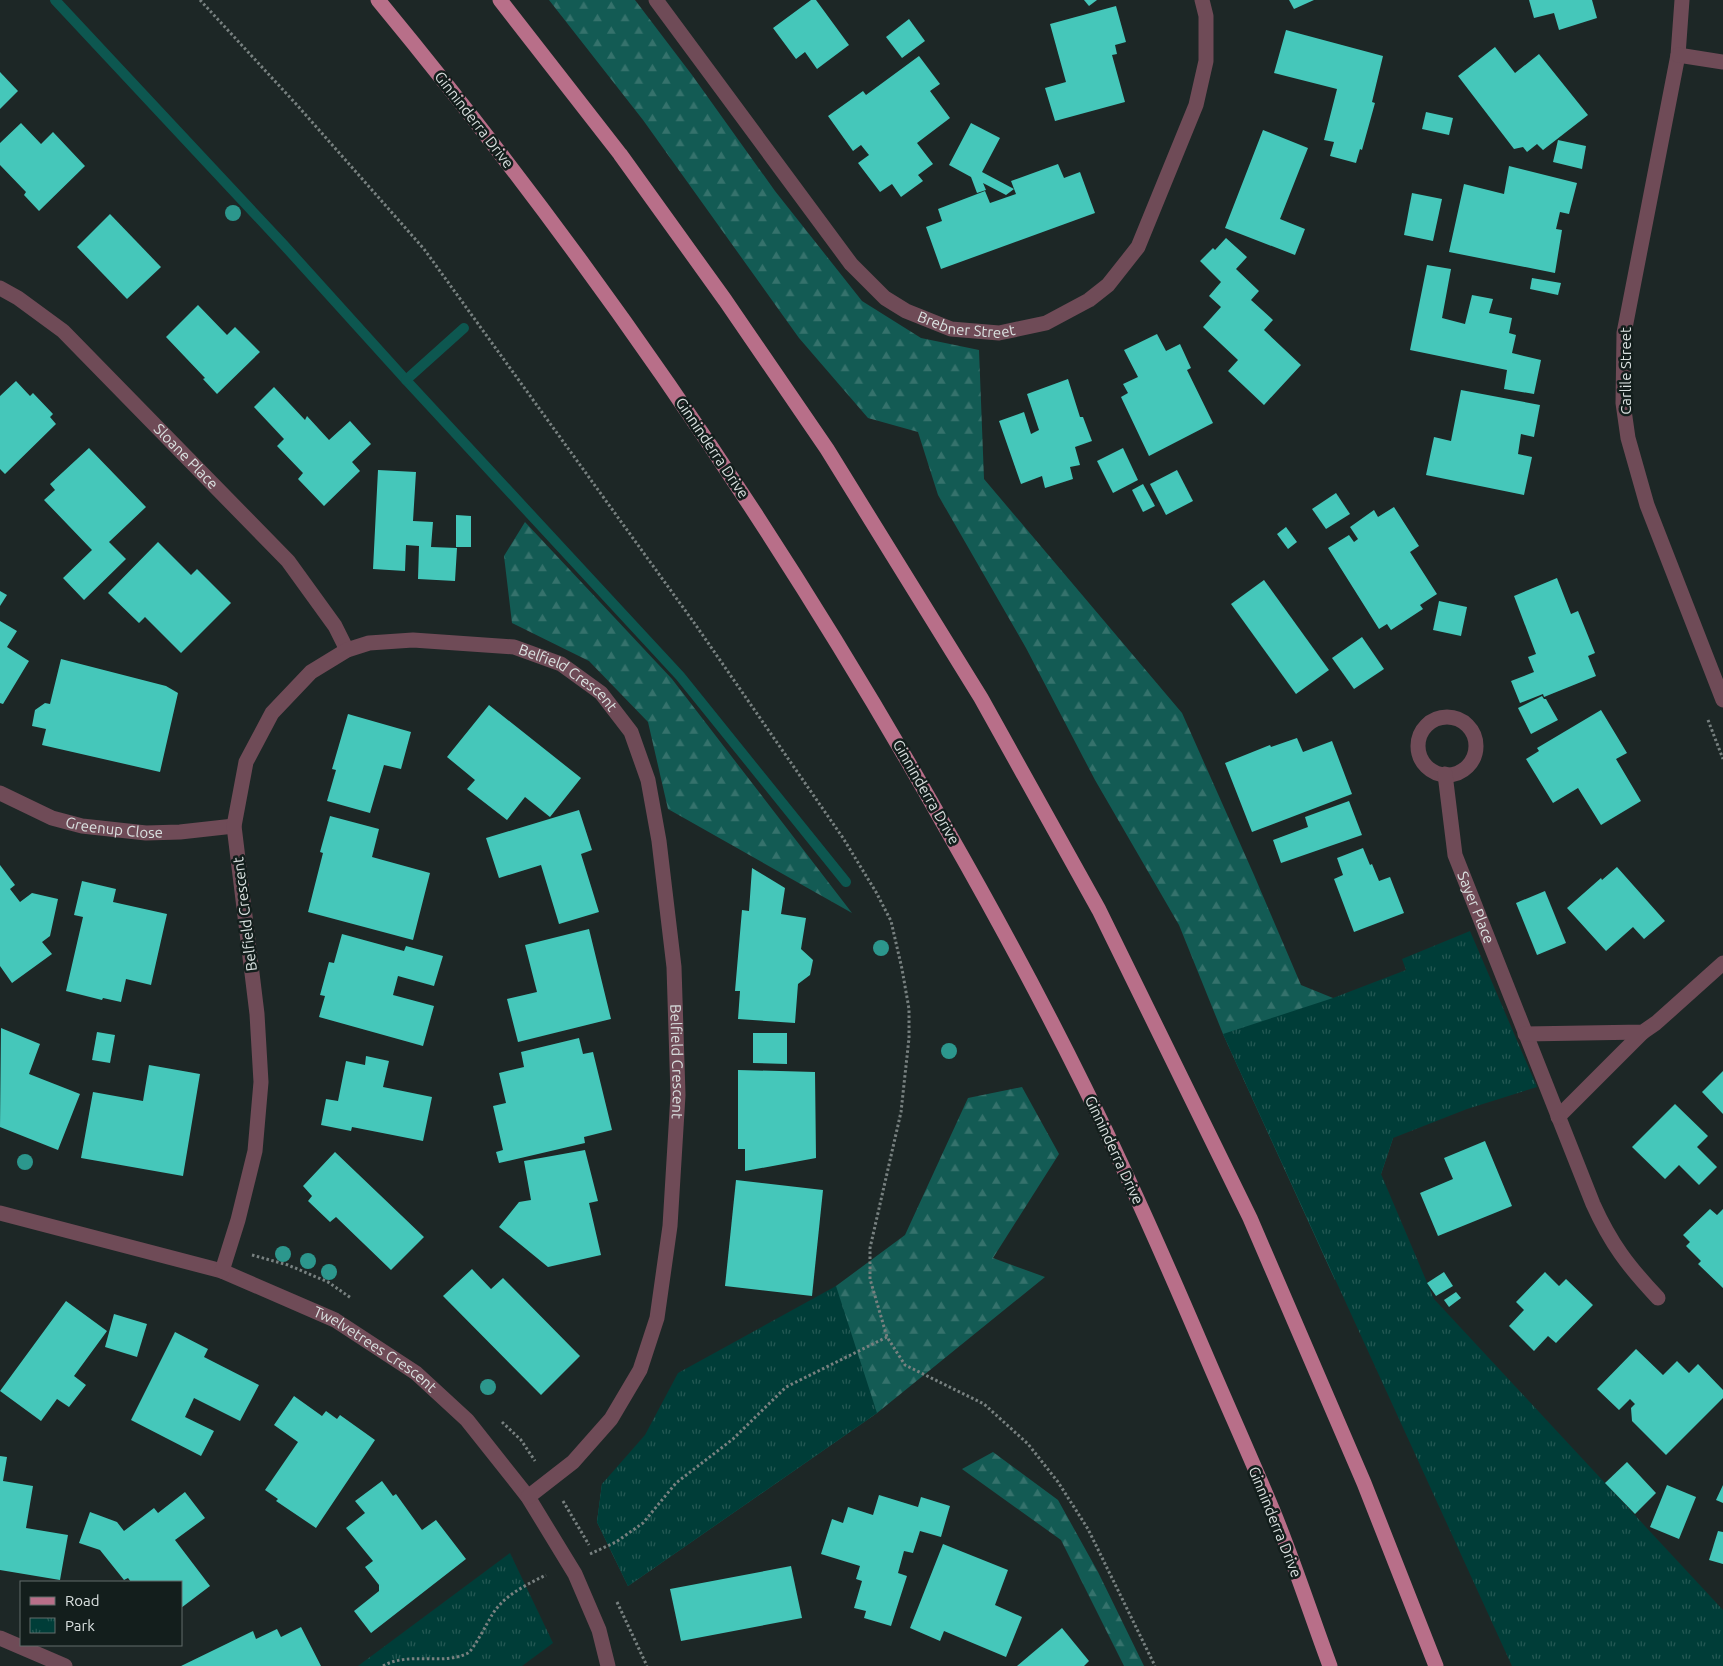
<svg xmlns="http://www.w3.org/2000/svg" width="1723" height="1666" font-family="Ubuntu,sans-serif">
  <style>
    .forest { fill: url(#forest-firs) }
    .park { fill: url(#park-tufts) }
    .lines { fill: none; stroke-linecap: round; stroke-linejoin: round }
    .stream { stroke: #0d5750; stroke-width: 10 }
    .building { fill: #45c7ba }
    .path { stroke: #788180; stroke-width: 3; stroke-dasharray: 2.5 2.5; stroke-linecap: butt }
    .street { stroke: #6f4b57; stroke-width: 15 }
    .primary { stroke: #b86f89; stroke-width: 15 }
    .tree { fill: #2c978d }
    .labels { text-anchor: middle; stroke-width: 5; stroke-linejoin: round; paint-order: stroke }
    .street-label { font-size: 15px; fill: #dae1e0; stroke: #131e1c }
  </style>
  <defs>
    <pattern id="forest-firs" width="22" height="20" patternUnits="userSpaceOnUse" patternTransform="scale(1.25)"><rect width="22" height="20" fill="#135b54"/><path d="M5 1l3.5 6h-7zM16 11l3.5 6h-7z" fill="#35726c"/></pattern>
    <pattern id="park-tufts" width="24" height="20" patternUnits="userSpaceOnUse" patternTransform="scale(1.25)"><rect width="24" height="20" fill="#003d38"/><path d="M3 7l-1-3M5 7V3M7 7l1-3M15 17l-1-3M17 17v-4M19 17l1-3" fill="none" stroke="#255954"/></pattern>
  </defs>
  <rect width="100%" height="100%" fill="#1d2726"/>
  <g class="forest">
    <path d="M549,0H635L692,75L775,191L862,301L921,338L979,350L984,479L1182,713L1254,875L1301,985L1333,998L1410,992L1393,1138L1381,1174L1335,1280L1223,1034L1179,925L1095,780L1026,648L938,495L918,432L868,418L799,338L643,120Z"/>
    <path d="M525,522L672,679L852,913L668,809L648,722L589,661L512,623L504,556Z"/>
    <path d="M1022,1087L1059,1154L993,1258L1045,1277L877,1413L628,1586L597,1522L602,1484L798,1342L836,1286L905,1235L968,1098Z"/>
    <path d="M993,1452L1058,1500L1098,1572L1144,1666H1124L1061,1540L962,1469Z"/>
  </g>
  <g class="park">
    <path d="M1470,931L1537,1087L1467,1109L1393,1138L1381,1174L1434,1299L1723,1610V1666H1512L1223,1034L1333,998L1406,970L1402,959Z"/>
    <path d="M836,1286L877,1413L628,1586L597,1522L602,1484L645,1435L678,1373Z"/>
    <path d="M510,1553L553,1643L522,1666H358Z"/>
  </g>
  <g class="lines">
    <g class="stream">
      <path d="M55,0L283,244L406,380L680,676L846,882"/>
      <path d="M406,380L464,328"/>
    </g>
  </g>
  <g class="building">
    <path d="M811,0H816L849,45L817,69L805,52L796,59L773,28Z"/>
    <path d="M1084,0H1097L1089,6Z"/>
    <path d="M1289,0H1314L1294,9Z"/>
    <path d="M1529,0H1592L1597,18L1559,30L1554,13L1534,18Z"/>
    <path d="M1116,6L1126,42L1115,45L1117,54L1112,55L1125,102L1055,121L1045,88L1066,82L1050,24Z"/>
    <path d="M909,19L925,41L902,58L886,37Z"/>
    <path d="M1286,30L1383,56L1372,102L1375,103L1362,150L1360,149L1356,163L1330,156L1334,142L1324,140L1337,89L1274,73Z"/>
    <path d="M1495,47L1515,73L1539,54L1588,115L1543,150L1537,144L1527,152L1523,147L1514,149L1458,76Z"/>
    <path d="M919,56L940,84L930,91L950,118L917,143L933,164L918,175L923,181L901,197L892,184L880,192L858,163L869,155L861,145L853,151L828,116L863,91L866,95Z"/>
    <path d="M0,72L18,91L0,109Z"/>
    <path d="M1426,112L1453,118L1449,135L1422,129Z"/>
    <path d="M21,123L41,144L53,132L85,166L39,211L24,195L26,192L0,165V143Z"/>
    <path d="M971,123L1000,138L982,172L1014,189L1006,195L983,183L986,190L977,193L971,177L949,165Z"/>
    <path d="M1263,130L1308,148L1280,219L1305,229L1295,255L1225,228Z"/>
    <path d="M1558,140L1586,146L1582,169L1553,162Z"/>
    <path d="M1058,164L1064,178L1080,172L1095,213L941,269L926,227L942,221L938,209L985,191L990,203L1016,194L1011,181Z"/>
    <path d="M1509,166L1577,183L1569,214L1560,212L1556,229L1562,230L1555,273L1449,252L1464,184L1504,194Z"/>
    <path d="M1412,193L1442,199L1433,241L1404,235Z"/>
    <path d="M110,214L161,267L127,299L77,247Z"/>
    <path d="M1226,238L1247,257L1236,269L1259,291L1251,300L1273,320L1264,330L1301,365L1264,405L1228,371L1238,360L1203,327L1221,307L1209,296L1221,282L1200,261L1213,248L1215,250Z"/>
    <path d="M1427,265L1451,269L1442,318L1465,324L1472,295L1493,299L1489,313L1512,318L1509,333L1516,335L1512,353L1541,360L1534,394L1504,389L1507,370L1410,350Z"/>
    <path d="M1532,278L1561,283L1558,295L1530,289Z"/>
    <path d="M198,305L227,335L235,327L260,352L217,394L203,379L205,378L166,337Z"/>
    <path d="M1157,334L1166,351L1180,344L1191,368L1187,370L1213,423L1149,456L1121,397L1128,393L1123,384L1138,377L1124,350Z"/>
    <path d="M1068,379L1080,417H1083L1092,441L1075,447L1080,465L1070,467L1073,479L1045,488L1042,476L1021,484L999,421L1024,412L1031,434L1039,430L1027,394Z"/>
    <path d="M16,381L30,396L33,393L53,414L50,417L56,424L5,474L0,469V396Z"/>
    <path d="M274,387L305,420L307,416L329,440L350,421L371,444L352,462L360,471L324,506L298,479L303,473L277,446L284,439L254,407Z"/>
    <path d="M1461,390L1540,405L1534,437L1521,434L1518,454L1532,457L1524,495L1426,475L1434,437L1451,441Z"/>
    <path d="M89,448L146,507L109,542L126,559L84,600L63,578L92,550L44,500L55,490L50,484Z"/>
    <path d="M1123,448L1138,480L1113,493L1097,461Z"/>
    <path d="M378,470L416,472L413,521L433,522L431,547L457,548L455,581L418,579L419,546L406,545L405,571L373,569Z"/>
    <path d="M1177,470L1193,501L1166,515L1150,484Z"/>
    <path d="M1143,484L1155,506L1143,512L1132,490Z"/>
    <path d="M1336,493L1350,514L1326,529L1312,509Z"/>
    <path d="M1394,507L1419,546L1410,552L1437,594L1420,605L1423,609L1391,630L1387,624L1379,629L1328,548L1349,535L1354,542L1358,539L1350,527L1374,510L1378,517Z"/>
    <path d="M456,515L471,516V547H456Z"/>
    <path d="M1286,527L1297,542L1288,549L1277,534Z"/>
    <path d="M158,542L191,575L197,569L231,603L181,653L145,617L139,623L108,593Z"/>
    <path d="M1557,578L1571,614L1578,611L1595,653L1588,656L1596,676L1544,697L1543,694L1520,703L1511,681L1534,672L1528,657L1536,654L1514,596Z"/>
    <path d="M1264,580L1329,670L1296,694L1231,604Z"/>
    <path d="M0,591L7,595L0,606Z"/>
    <path d="M1439,601L1467,607L1461,636L1433,630Z"/>
    <path d="M0,621L17,631L7,647L29,661L3,704L0,703Z"/>
    <path d="M1362,637L1384,669L1354,689L1332,658Z"/>
    <path d="M61,659L166,686L178,693L160,772L42,745L46,729L32,726L35,710L45,703L50,704Z"/>
    <path d="M1542,696L1544,699H1546L1558,720L1531,734L1518,708Z"/>
    <path d="M489,705L581,778L550,817L525,797L507,820L467,789L475,780L447,757Z"/>
    <path d="M1601,710L1627,753L1616,759L1641,801L1601,825L1578,788L1553,803L1526,759L1539,751L1537,748Z"/>
    <path d="M348,714L411,732L401,769L384,765L370,813L327,801L336,770L332,769Z"/>
    <path d="M1297,738L1303,752L1332,741L1352,794L1252,832L1225,763L1270,745L1271,747Z"/>
    <path d="M1349,801L1362,835L1281,863L1273,840L1308,827L1305,817Z"/>
    <path d="M579,810L592,850L581,854L599,912L559,924L541,865L499,878L486,838Z"/>
    <path d="M330,816L379,829L372,857L430,873L413,940L308,912L323,853L320,852Z"/>
    <path d="M1363,848L1370,865L1372,864L1379,881L1390,877L1404,913L1354,932L1334,879L1343,875L1337,858Z"/>
    <path d="M0,865L15,885L10,889L20,902L32,893L58,899L50,936L42,942L52,954L12,983L0,966Z"/>
    <path d="M1617,867L1665,921L1644,939L1633,927L1606,951L1567,908L1601,878L1602,880Z"/>
    <path d="M752,868L785,888L781,914L806,918L801,949L813,960L810,975L798,984L795,1023L738,1019L740,991H735L742,910L749,911Z"/>
    <path d="M82,881L116,889L113,902L167,914L151,985L126,979L121,1002L103,998L102,1000L66,991L83,917L74,915Z"/>
    <path d="M1545,891L1566,943L1537,955L1516,903Z"/>
    <path d="M589,929L611,1019L518,1042L507,999L537,992L525,945Z"/>
    <path d="M342,934L404,951L406,946L443,956L434,986L398,976L393,995L434,1006L423,1046L319,1017L325,996L320,995L329,962L334,963Z"/>
    <path d="M1,1028L40,1044L29,1074L80,1094L58,1150L0,1127Z"/>
    <path d="M97,1032L115,1035L110,1063L92,1060Z"/>
    <path d="M753,1033H787V1064L753,1063Z"/>
    <path d="M579,1038L583,1054L593,1052L612,1130L584,1137L585,1143L499,1163L496,1152L503,1150L493,1106L506,1103L499,1073L524,1067L521,1052Z"/>
    <path d="M366,1056L389,1061L383,1087L432,1097L423,1141L352,1127L351,1131L321,1125L326,1099L338,1101L346,1061L365,1065Z"/>
    <path d="M149,1065L200,1074L183,1176L81,1158L93,1092L143,1101Z"/>
    <path d="M738,1070L815,1072L816,1158L745,1171V1149H738Z"/>
    <path d="M1723,1071V1114L1702,1092Z"/>
    <path d="M1675,1104L1708,1136L1697,1147L1717,1167L1699,1185L1679,1165L1665,1179L1632,1147Z"/>
    <path d="M1485,1141L1512,1206L1438,1236L1420,1193L1453,1179L1444,1158Z"/>
    <path d="M585,1150L598,1201L589,1203L601,1255L548,1267L499,1227L519,1202L531,1200L524,1161Z"/>
    <path d="M335,1152L424,1237L391,1270L336,1217L330,1222L308,1201L312,1196L303,1186Z"/>
    <path d="M736,1180L823,1190L812,1296L725,1286Z"/>
    <path d="M1710,1209L1717,1215L1723,1209V1288L1698,1264L1701,1261L1686,1246L1690,1242L1683,1235Z"/>
    <path d="M472,1269L491,1289L503,1278L580,1356L541,1395L443,1296Z"/>
    <path d="M1444,1272L1453,1286L1436,1296L1427,1283Z"/>
    <path d="M1545,1272L1559,1286L1566,1279L1593,1305L1556,1343L1548,1336L1534,1351L1509,1326L1524,1310L1516,1302Z"/>
    <path d="M1456,1292L1461,1298L1449,1307L1444,1300Z"/>
    <path d="M66,1301L107,1331L74,1376L86,1385L69,1407L57,1399L41,1421L0,1391Z"/>
    <path d="M114,1314L147,1324L137,1357L105,1347Z"/>
    <path d="M175,1332L208,1349L204,1357L259,1385L240,1421L194,1398L185,1417L214,1431L201,1456L131,1420Z"/>
    <path d="M1636,1349L1663,1375L1677,1361L1689,1373L1698,1364L1723,1390V1398L1666,1455L1632,1421L1631,1408L1635,1404L1630,1399L1619,1410L1597,1389Z"/>
    <path d="M294,1396L322,1416L326,1411L337,1419L340,1415L375,1440L316,1528L276,1501L278,1499L265,1490L298,1442L274,1425Z"/>
    <path d="M0,1456L7,1457L3,1481L33,1486L26,1528L68,1535L60,1580L0,1570Z"/>
    <path d="M1627,1462L1656,1493L1635,1514L1605,1483Z"/>
    <path d="M382,1481L393,1496L396,1494L422,1530L436,1520L466,1559L371,1633L354,1611L379,1591V1585L365,1567L373,1561L346,1528L365,1513L355,1501Z"/>
    <path d="M1667,1485L1696,1497L1679,1539L1650,1527Z"/>
    <path d="M1723,1485V1503L1716,1500Z"/>
    <path d="M185,1492L205,1518L175,1540L210,1586L181,1608V1582H131L128,1578L124,1580L100,1550L79,1543L90,1512L117,1522L124,1531L154,1508L158,1513Z"/>
    <path d="M879,1495L918,1507L921,1497L950,1506L941,1537L920,1531L913,1553L904,1551L898,1573L907,1576L891,1626L864,1618L866,1611L854,1608L862,1581L856,1579L860,1566L821,1554L832,1519L843,1523L848,1507L873,1515Z"/>
    <path d="M1718,1531L1723,1532V1564L1709,1560Z"/>
    <path d="M943,1544L1008,1570L995,1605L1022,1617L1006,1657L944,1631L940,1641L910,1628Z"/>
    <path d="M791,1566L802,1618L681,1641L670,1589Z"/>
    <path d="M301,1627L321,1666H181L253,1631L256,1639L277,1629L281,1637Z"/>
    <path d="M1062,1628L1089,1661L1084,1666H1017Z"/>
  </g>
  <g class="lines">
    <g class="path">
      <path d="M200,0L297,105L424,249L695,624L843,838L876,892L891,921L902,969L909,1009V1038L901,1112L870,1248V1279L887,1337L905,1365L984,1404L1028,1444L1058,1482L1088,1529L1155,1666"/>
      <path d="M1708,720L1723,759"/>
      <path d="M252,1255L288,1265L328,1282L351,1298"/>
      <path d="M502,1422L521,1440L535,1461"/>
      <path d="M563,1501L589,1545"/>
      <path d="M590,1554L616,1542L643,1523L676,1483L733,1439L786,1387L887,1337"/>
      <path d="M617,1602L647,1666"/>
      <path d="M383,1666C409,1651 442,1666 468,1653C474,1649 487,1623 492,1615C504,1595 526,1585 546,1575"/>
    </g>
    <g class="street">
      <path id="s1" d="M656,0L851,264L885,298L906,311L951,329L999,333L1046,323L1089,300L1108,285L1138,247L1196,105L1206,61V16L1202,0"/>
      <path d="M1682,0L1678,55L1624,333L1623,403L1628,438L1647,505L1723,700"/>
      <path d="M1678,55L1723,62"/>
      <path id="s2" d="M0,288L18,298L63,331L288,561L335,626L347,650"/>
      <circle cx="1447" cy="746" r="29"/>
      <path id="s3" d="M1445,774L1455,855L1593,1204C1611,1244 1628,1266 1658,1298"/>
      <path id="s4" d="M0,793L52,818L82,826L146,833L180,832L234,826"/>
      <path d="M1525,1034L1643,1032L1656,1023L1723,963"/>
      <path d="M1558,1117L1643,1032"/>
      <path id="s5" d="M0,1213L222,1271L335,1320L416,1373L467,1420L528,1497L575,1574L599,1630L608,1666"/>
      <path id="s6" d="M222,1271L238,1220L255,1151L261,1082L257,1014L234,826L246,762L272,713L311,672L347,650L369,643L413,640L514,647L561,664L601,693L631,732L648,780L659,841L674,967L678,1095L670,1226L657,1318L640,1370L611,1419L573,1462L528,1497"/>
      <path d="M0,1638L65,1666"/>
    </g>
    <g class="primary">
      <path d="M378,0C592,259 782,537 947,830C995,914 1041,999 1084,1086C1127,1173 1166,1262 1204,1351C1227,1405 1251,1458 1273,1511C1294,1562 1311,1615 1330,1666"/>
      <path d="M500,0L620,154L725,300L827,449L981,698L1099,910L1250,1218L1364,1483L1436,1666"/>
    </g>
  </g>
  <g class="tree">
    <circle cx="233" cy="213" r="8"/>
    <circle cx="881" cy="948" r="8"/>
    <circle cx="949" cy="1051" r="8"/>
    <circle cx="25" cy="1162" r="8"/>
    <circle cx="283" cy="1254" r="8"/>
    <circle cx="308" cy="1261" r="8"/>
    <circle cx="329" cy="1272" r="8"/>
    <circle cx="488" cy="1387" r="8"/>
  </g>
  <g class="labels">
    <g class="street-label">
      <text transform="translate(474 120) rotate(52)" y="5">Ginninderra Drive</text>
      <text dy="5" stroke="none"><textPath href="#s1" startOffset="464">Brebner Street</textPath></text>
      <text transform="translate(1626 371) rotate(-90)" y="5">Carlile Street</text>
      <text transform="translate(712 448) rotate(56)" y="5">Ginninderra Drive</text>
      <text dy="5" stroke="none"><textPath href="#s2" startOffset="252">Sloane Place</textPath></text>
      <text dy="5" stroke="none"><textPath href="#s6" startOffset="902">Belfield Crescent</textPath></text>
      <text transform="translate(926 792) rotate(60)" y="5">Ginninderra Drive</text>
      <text dy="5" stroke="none"><textPath href="#s4" startOffset="121">Greenup Close</textPath></text>
      <text dy="5" stroke="none"><textPath href="#s3" startOffset="138">Sayer Place</textPath></text>
      <text transform="translate(245 914) rotate(-97)" y="5">Belfield Crescent</text>
      <text dy="5" stroke="none"><textPath href="#s6" startOffset="1322">Belfield Crescent</textPath></text>
      <text transform="translate(1114 1150) rotate(65)" y="5">Ginninderra Drive</text>
      <text dy="5" stroke="none"><textPath href="#s5" startOffset="402">Twelvetrees Crescent</textPath></text>
      <text transform="translate(1275 1522) rotate(68)" y="5">Ginninderra Drive</text>
    </g>
  </g>
  <rect x="20" y="1581" width="162" height="65" fill="#131e1c" stroke="#636c6a"/>
  <rect x="30" y="1597" width="25" height="8" fill="#b86f89" stroke="#636c6a"/>
  <text x="65" y="1606" font-size="15" fill="#dae1e0">Road</text>
  <rect x="30" y="1618" width="25" height="15" fill="url(#park-tufts)" stroke="#636c6a"/>
  <text x="65" y="1631" font-size="15" fill="#dae1e0">Park</text>
</svg>
